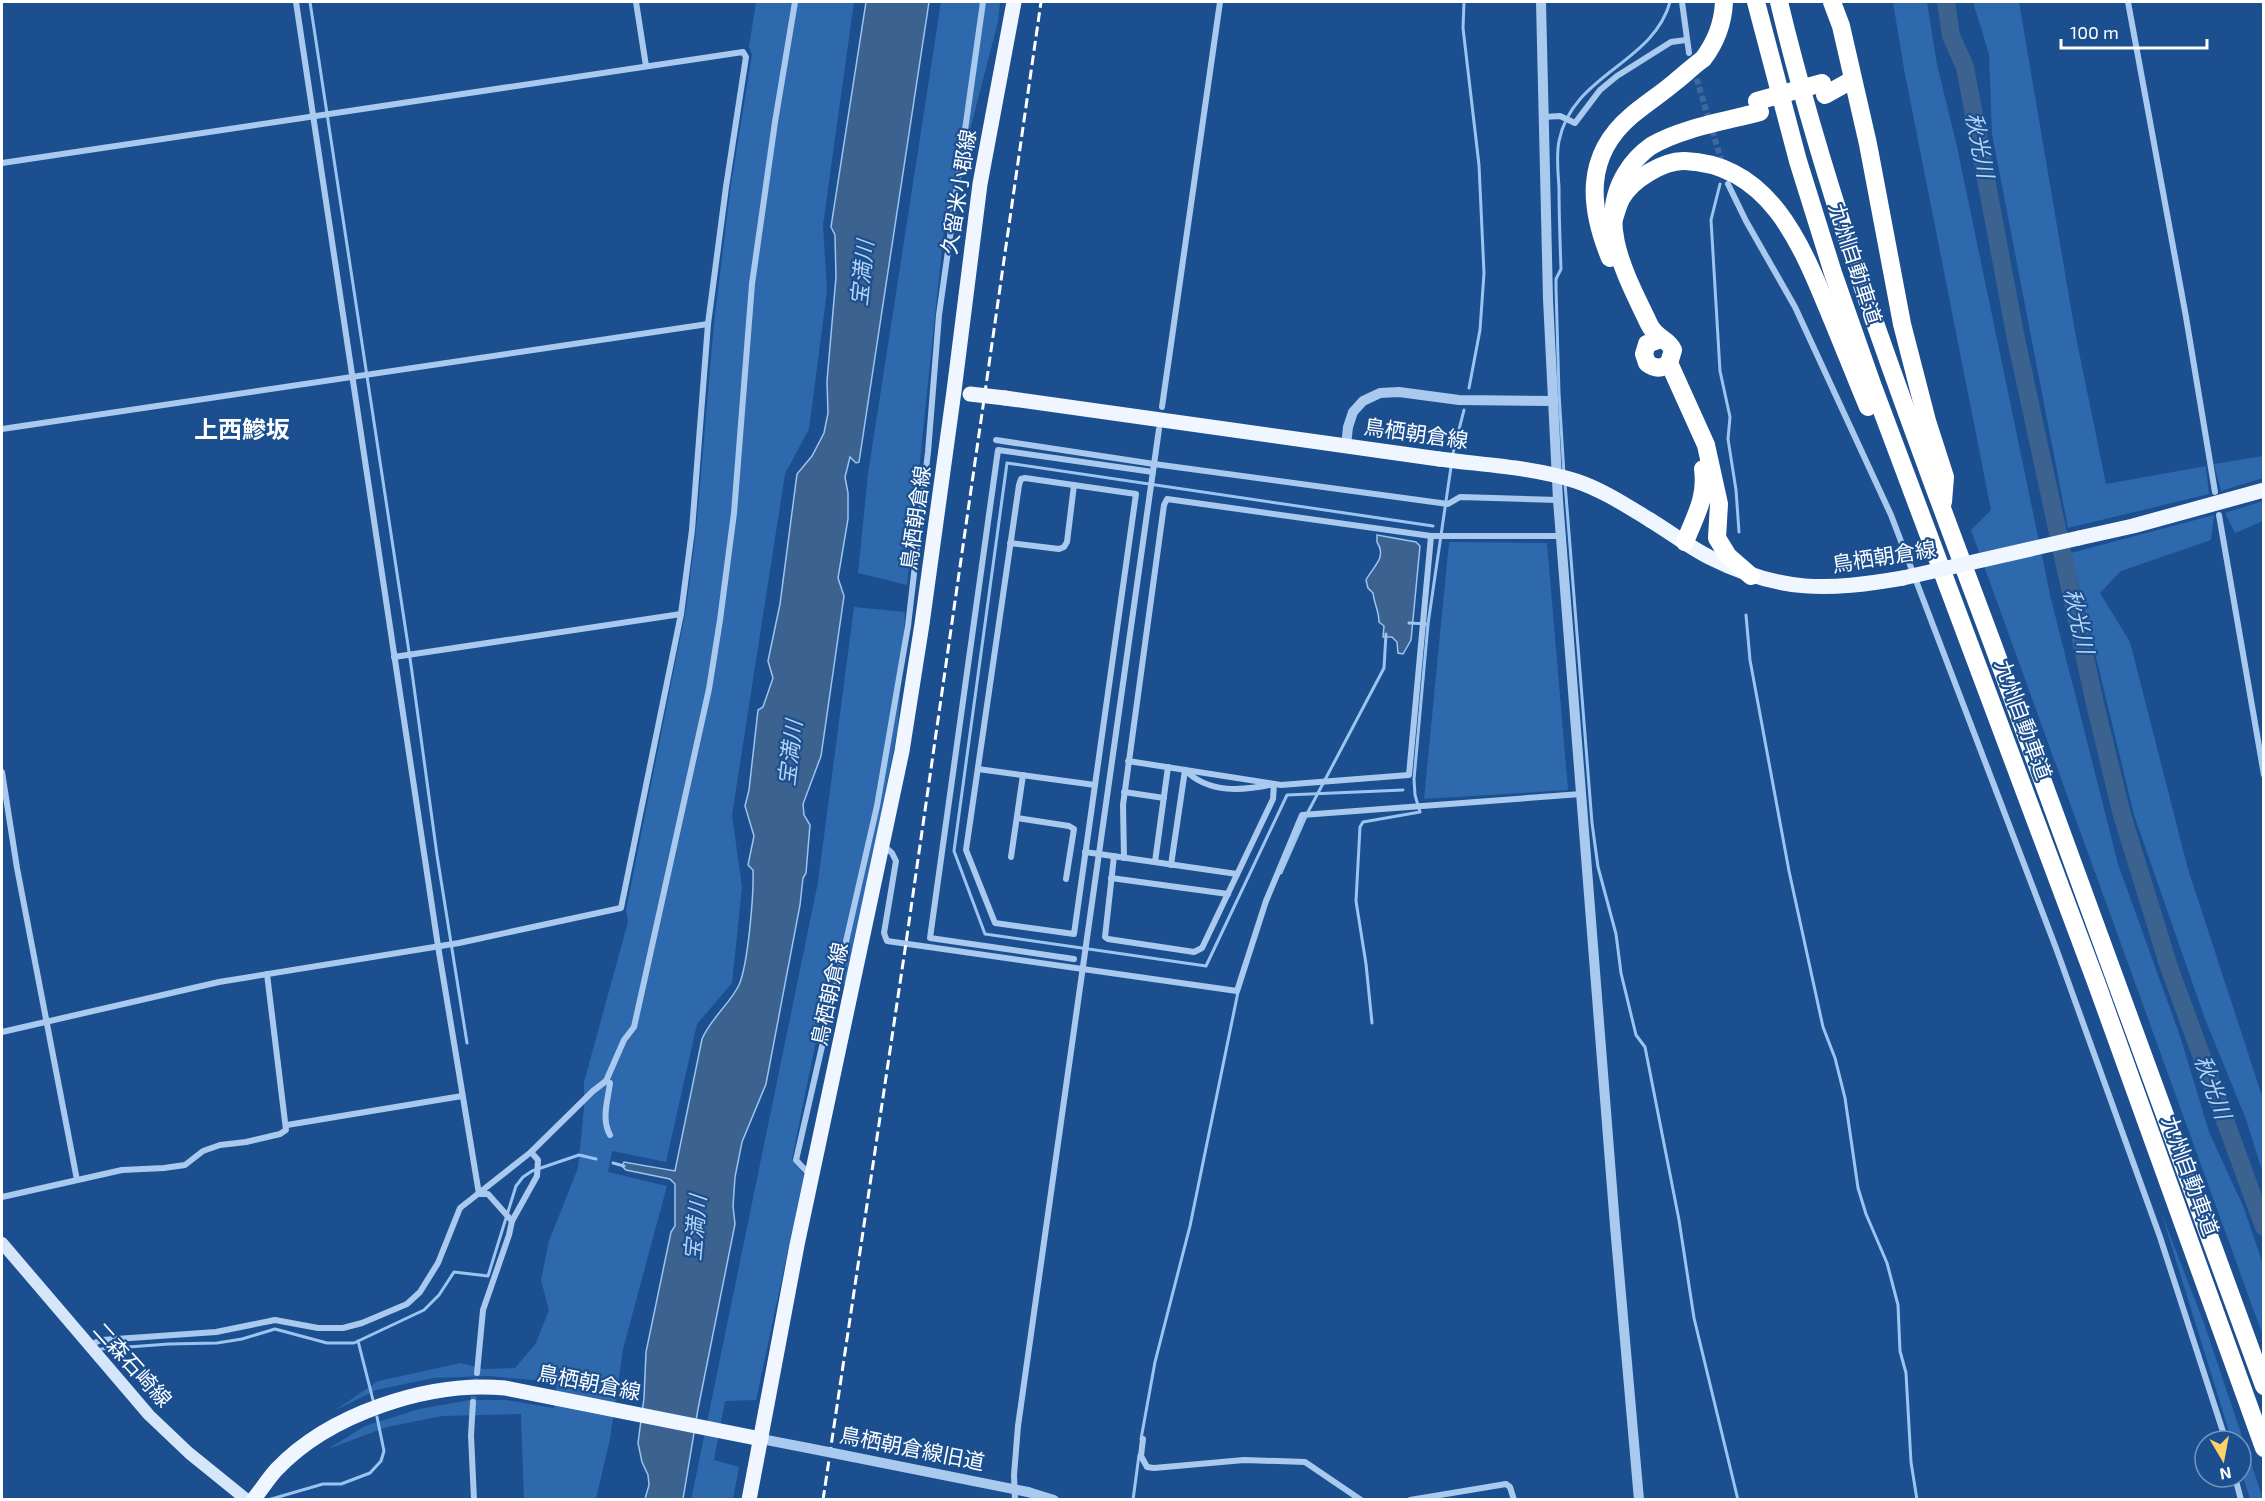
<svg xmlns="http://www.w3.org/2000/svg" width="2265" height="1501" font-family="'Exo 2','Noto Sans JP',sans-serif">
  <style>
    .green { fill: #2e69ad }
    .water { fill: #3c6290; stroke: #9cc4f0; stroke-width: 1.5 }
    .lines { fill: none; stroke-linecap: round; stroke-linejoin: round }
    .stream { stroke: #9cc4f0; stroke-width: 3 }
    .river { stroke: #3c6290; stroke-width: 18 }
    .minor-tunnel { stroke: #3d69a0; stroke-width: 6; stroke-dasharray: 6 3; stroke-linecap: butt }
    .minor { stroke: #a9c9ee; stroke-width: 6 }
    .tertiary { stroke: #a9c9ee; stroke-width: 10 }
    .secondary { stroke: #d6e6fa; stroke-width: 12 }
    .primary { stroke: #f0f6ff; stroke-width: 15 }
    .motorway { stroke: #fff; stroke-width: 18 }
    .rail { stroke: #fff; stroke-width: 3; stroke-dasharray: 10 4.5; stroke-linecap: butt }
    .tertiary-bridge { stroke: #a9c9ee; stroke-width: 10 }
    .primary-bridge { stroke: #f0f6ff; stroke-width: 15 }
    .motorway-bridge { stroke: #fff; stroke-width: 18 }
    .labels { text-anchor: middle; stroke-width: 4.5; stroke-linejoin: round; paint-order: stroke }
    .street-label { font-size: 21px; fill: #fff; stroke: #1b4f8f }
    .water-label { font-size: 22px; font-style: italic; fill: #b5d3f5; stroke: #1b4f8f }
    .quarter-label { font-size: 24px; font-weight: bold; fill: #fff; stroke: #1b4f8f }
  </style>
  <rect width="100%" height="100%" fill="#1b4f8f"/>
  <g class="green">
    <path d="M756,2H854L823,225L827,291L809,429L785,474L732,815L742,887L732,983L697,1024L666,1162L612,1151L608,1172L667,1186L623,1349L610,1439L596,1499H524L521,1414L442,1416L387,1427L328,1449L365,1426L419,1409L470,1400H506L554,1408L557,1382L488,1376L433,1378L376,1390L334,1411L378,1381L461,1363L483,1369L515,1368L536,1343L549,1310L541,1280L549,1241L578,1168L584,1108V1082L628,922L626,910L686,609L696,531L714,323L731,184L752,55L749,47Z"/>
    <path d="M941,2H1000L998,22L944,230L907,585L858,573L868,474Z"/>
    <path d="M1893,2H1927L1937,65L1956,142L2051,599L2118,864L2180,1036L2209,1132L2243,1206L2263,1264V1336L1971,530L1991,510L1904,69Z"/>
    <path d="M1973,2H2019L2075,332L2106,484L2206,466L2209,494L2068,528L1992,134L1989,54Z"/>
    <path d="M2263,456V478L2221,491L2214,464Z"/>
    <path d="M2263,501V521L2235,533L2225,513Z"/>
    <path d="M2214,515L2211,540L2121,571L2100,593L2130,642L2188,869L2263,1099V1174L2246,1119L2205,1019L2134,815L2071,553Z"/>
    <path d="M1449,542L1547,543L1568,790L1424,799Z"/>
    <path d="M854,607L905,612L898,728L847,984L828,982L792,1159L804,1175L756,1400L725,1401L714,1460L739,1467L733,1499L691,1500L818,882Z"/>
    <path d="M2161,1212L2205,1326L2263,1499H2250L2241,1470V1441H2232Z"/>
  </g>
  <g class="water">
    <path d="M866,2H929L859,462L856,463L850,457L845,477L848,493V519L838,578L844,596L821,756L803,804L804,815L810,825L806,873L803,878L800,905L766,1084L742,1142L735,1177L733,1206L735,1224L698,1409L683,1499H645L649,1485L648,1475L642,1462L638,1443L644,1398L646,1352L671,1232L675,1226V1184L670,1179L626,1170L622,1166L624,1162L675,1171L702,1039C711,1018 729,1005 739,985C748,965 754,893 753,870L748,865L754,836L745,806L749,790L758,710L763,707L773,678L768,661L780,604L797,474L812,456L824,433L828,413L827,381L836,277L835,235L831,227Z"/>
    <path d="M1377,535L1416,542L1420,546L1411,640L1403,654L1398,653L1397,642L1392,637H1383L1384,626L1379,622C1379,611 1374,603 1373,593L1368,588L1366,580C1374,565 1387,558 1377,542Z"/>
  </g>
  <g class="lines">
    <g class="stream">
      <path d="M310,2L411,665L437,855L467,1043"/>
      <path d="M1464,2L1463,28L1479,165L1484,273L1480,330L1469,388"/>
      <path d="M1720,184L1711,220L1720,371L1730,417L1728,439L1736,490L1739,532"/>
      <path d="M1452,457L1464,410"/>
      <path d="M1564,474L1559,393L1556,288V279L1561,269C1560,242 1559,214 1559,187C1558,172 1556,156 1559,141C1572,74 1653,64 1670,2"/>
      <path d="M1565,483L1592,823L1598,867L1616,934L1621,973L1636,1035L1645,1047L1679,1220L1694,1318L1738,1500"/>
      <path d="M1746,615L1750,660L1789,871L1823,1027L1835,1058L1845,1098L1858,1188L1866,1214L1887,1263L1898,1305L1900,1351L1906,1373L1911,1462L1917,1500"/>
      <path d="M1409,623L1428,624"/>
      <path d="M1403,790L1287,795L1206,966L985,934L954,851L1007,463L1433,526"/>
      <path d="M1281,873L1308,812L1384,668L1386,634"/>
      <path d="M1372,1023L1366,964L1356,901L1360,827L1363,822L1420,812L1415,795L1414,779L1428,624L1451,467"/>
      <path d="M613,1163L624,1166"/>
      <path d="M358,1341L373,1400"/>
      <path d="M101,1349L169,1344L217,1343L242,1339L275,1329L327,1343H354L424,1310L439,1295L454,1272L488,1276L516,1186L523,1177L532,1171L579,1155L596,1159"/>
      <path d="M1141,1439L1155,1362L1190,1226L1238,992"/>
      <path d="M268,1500L323,1484H341L370,1473L381,1461L384,1451L377,1417"/>
      <path d="M1133,1500L1139,1455"/>
    </g>
    <path class="river" d="M1946,2L1951,36L1965,67L2016,339L2095,704L2122,815L2169,967L2264,1227"/>
    <g class="minor-tunnel">
      <path d="M1694,70L1723,166"/>
      <path d="M473,1402L477,1373"/>
    </g>
    <g class="minor">
      <path d="M296,2L438,946L479,1194"/>
      <path d="M636,2L646,66"/>
      <path d="M1682,2L1689,53"/>
      <path d="M2128,2L2186,317L2215,492"/>
      <path d="M1544,117L1560,116L1575,123L1600,90L1617,76L1671,42L1686,40"/>
      <path d="M2,163L743,52L746,57L726,187L708,324L692,530L681,614L621,908L459,943L219,982L2,1032"/>
      <path d="M1728,184L1746,221L1795,307L1891,515L2056,948L2160,1237L2226,1441"/>
      <path d="M1162,407L1220,2"/>
      <path d="M2,429L708,324"/>
      <path d="M996,440L1154,464L1448,504L1460,497L1558,500"/>
      <path d="M1025,478L1136,494L1074,934L995,923L966,850L1019,485L1021,479Z"/>
      <path d="M2219,515L2264,775"/>
      <path d="M1010,543L1059,549L1064,547L1067,542L1074,485"/>
      <path d="M394,657L681,614"/>
      <path d="M1128,761L1281,785L1409,775L1431,536"/>
      <path d="M978,769L1095,785"/>
      <path d="M2,772L17,868L77,1180"/>
      <path d="M1124,792L1164,798"/>
      <path d="M1017,818L1069,826L1074,829L1066,879"/>
      <path d="M884,846L892,853L896,861L884,933L887,941L1237,991L1266,901L1302,815L1581,794"/>
      <path d="M1085,852L1237,874"/>
      <path d="M1114,856L1105,937L1108,939L1194,952L1202,948L1273,799L1274,784C1243,791 1209,794 1185,770"/>
      <path d="M1011,857L1023,775"/>
      <path d="M1124,858L1123,805L1164,505L1167,499L1431,536H1561"/>
      <path d="M1155,862L1168,767"/>
      <path d="M1171,865L1185,770"/>
      <path d="M1111,878L1228,894"/>
      <path d="M1074,959L930,938L998,450L1153,472"/>
      <path d="M606,1081L610,1083C608,1100 601,1119 610,1135"/>
      <path d="M287,1125L462,1096"/>
      <path d="M810,1175L796,1160L877,806L908,626L928,452L939,315L983,2"/>
      <path d="M2,1197L122,1170L164,1168L185,1165L203,1151L220,1145L246,1142L280,1134L286,1130L267,974"/>
      <path d="M512,1221L537,1176L538,1160L531,1152"/>
      <path d="M88,1345L102,1340L216,1332L275,1320L318,1328H343L362,1323L407,1304L420,1292L438,1263L460,1208L531,1152L593,1091L606,1081L624,1040L634,1027L709,689L720,620L734,513L752,284L775,122L795,2"/>
      <path d="M477,1373L483,1310L509,1235L512,1221L488,1194H480"/>
      <path d="M473,1402L471,1435L474,1500"/>
      <path d="M1143,1439L1141,1456L1147,1467L1154,1468L1244,1460L1305,1462L1361,1500"/>
      <path d="M2235,1477L2241,1500"/>
      <path d="M1015,1500L1014,1475L1018,1426L1159,429"/>
      <path d="M1410,1500L1506,1484L1510,1487L1514,1500"/>
    </g>
    <g class="tertiary">
      <path d="M1541,2L1548,299L1558,500L1615,1226L1639,1500"/>
      <path d="M1346,446L1348,427L1353,412L1363,401L1380,393L1399,392L1459,400L1553,401"/>
      <path d="M761,1439L808,1448"/>
      <path d="M1028,1492L1054,1500"/>
    </g>
    <path class="secondary" d="M2,1243L149,1415L189,1453L247,1500"/>
    <g class="primary">
      <path d="M1005,398L1439,459"/>
      <path d="M1650,520C1670,532 1689,547 1709,557C1781,593 1827,591 1903,578"/>
      <path d="M2079,538L2133,526L2264,490"/>
      <path d="M253,1500C261,1490 268,1479 276,1470C329,1414 428,1381 505,1388L761,1439"/>
      <path d="M749,1500L797,1245L902,751L922,624L954,391L980,184L1014,2"/>
    </g>
    <g class="motorway">
      <path d="M1756,2L1798,161L1833,273L1872,384L2096,982L2264,1448"/>
      <path d="M1779,2C1832,222 1914,433 1993,645C2084,891 2174,1138 2264,1386"/>
      <path d="M1832,2L1841,26L1868,144L1902,324L1927,421L1945,477L1943,502"/>
      <path d="M1825,95L1852,80"/>
      <path d="M1612,225C1615,217 1617,207 1621,199C1631,180 1664,160 1685,161C1770,164 1802,246 1830,314C1843,345 1855,376 1868,407"/>
      <path d="M1610,258C1589,207 1584,156 1631,116C1645,104 1661,94 1675,82C1684,75 1693,66 1703,59C1716,42 1723,23 1724,2"/>
      <path d="M1660,339L1647,344L1644,354L1647,363C1655,369 1662,369 1669,363L1673,350C1668,338 1656,339 1649,324C1627,277 1595,223 1626,173C1632,163 1641,153 1651,146C1681,128 1726,121 1760,112"/>
      <path d="M1669,363L1706,445L1719,504L1717,538L1728,556L1751,576"/>
      <path d="M1685,542C1695,516 1707,498 1703,469"/>
    </g>
    <path class="rail" d="M823,1500L906,943L1041,2"/>
    <path class="tertiary-bridge" d="M808,1448L1028,1492"/>
    <g class="primary-bridge">
      <path d="M970,394L1005,398"/>
      <path d="M1439,459C1484,465 1533,467 1576,481C1603,490 1627,506 1650,520"/>
      <path d="M1903,578L2079,538"/>
    </g>
    <path class="motorway-bridge" d="M1757,101L1822,83"/>
  </g>
  <g class="labels">
    <g class="street-label">
      <text transform="translate(959 192) rotate(-81)" y="7">久留米小郡線</text>
      <text transform="translate(1855 264) rotate(72)" y="7">九州自動車道</text>
      <text transform="translate(1416 434) rotate(8)" y="7">鳥栖朝倉線</text>
      <text transform="translate(916 518) rotate(-82)" y="7">鳥栖朝倉線</text>
      <text transform="translate(1884 557) rotate(-9)" y="7">鳥栖朝倉線</text>
      <text transform="translate(2023 720) rotate(70)" y="7">九州自動車道</text>
      <text transform="translate(830 994) rotate(-78)" y="7">鳥栖朝倉線</text>
      <text transform="translate(2190 1176) rotate(70)" y="7">九州自動車道</text>
      <text transform="translate(132 1365) rotate(48)" y="7">二森石崎線</text>
      <text transform="translate(589 1383) rotate(11)" y="7">鳥栖朝倉線</text>
      <text transform="translate(912 1449) rotate(11)" y="7">鳥栖朝倉線旧道</text>
    </g>
    <g class="water-label">
      <text transform="translate(1980 145) rotate(79)" y="8">秋光川</text>
      <text transform="translate(862 273) rotate(-84)" y="8">宝満川</text>
      <text transform="translate(2079 621) rotate(77)" y="8">秋光川</text>
      <text transform="translate(790 753) rotate(-83)" y="8">宝満川</text>
      <text transform="translate(2213 1087) rotate(70)" y="8">秋光川</text>
      <text transform="translate(695 1228) rotate(-85)" y="8">宝満川</text>
    </g>
    <g class="quarter-label">
      <text x="242" y="438">上西鰺坂</text>
    </g>
  </g>
  <rect width="2265" height="1501" fill="none" stroke="#ffffff" stroke-width="6"/>
  <g transform="translate(2223 1459) rotate(170)"><circle r="28" fill="#1b4f8f" stroke="#7695bc" stroke-width="1.5"/>
  <path d="M0-4.5L10 22L0 15L-10 22Z" fill="#ffd166"/>
  <text y="-9" font-size="16" font-weight="bold" text-anchor="middle" fill="#ffffff">N</text>
  </g>
  <path d="M2061 39v9h146v-9" fill="none" stroke="#ffffff" stroke-width="3"/>
  <text x="2070" y="39" font-size="18" fill="#ffffff" stroke="#1b4f8f" stroke-width="4.5" paint-order="stroke">100 m</text>
</svg>
